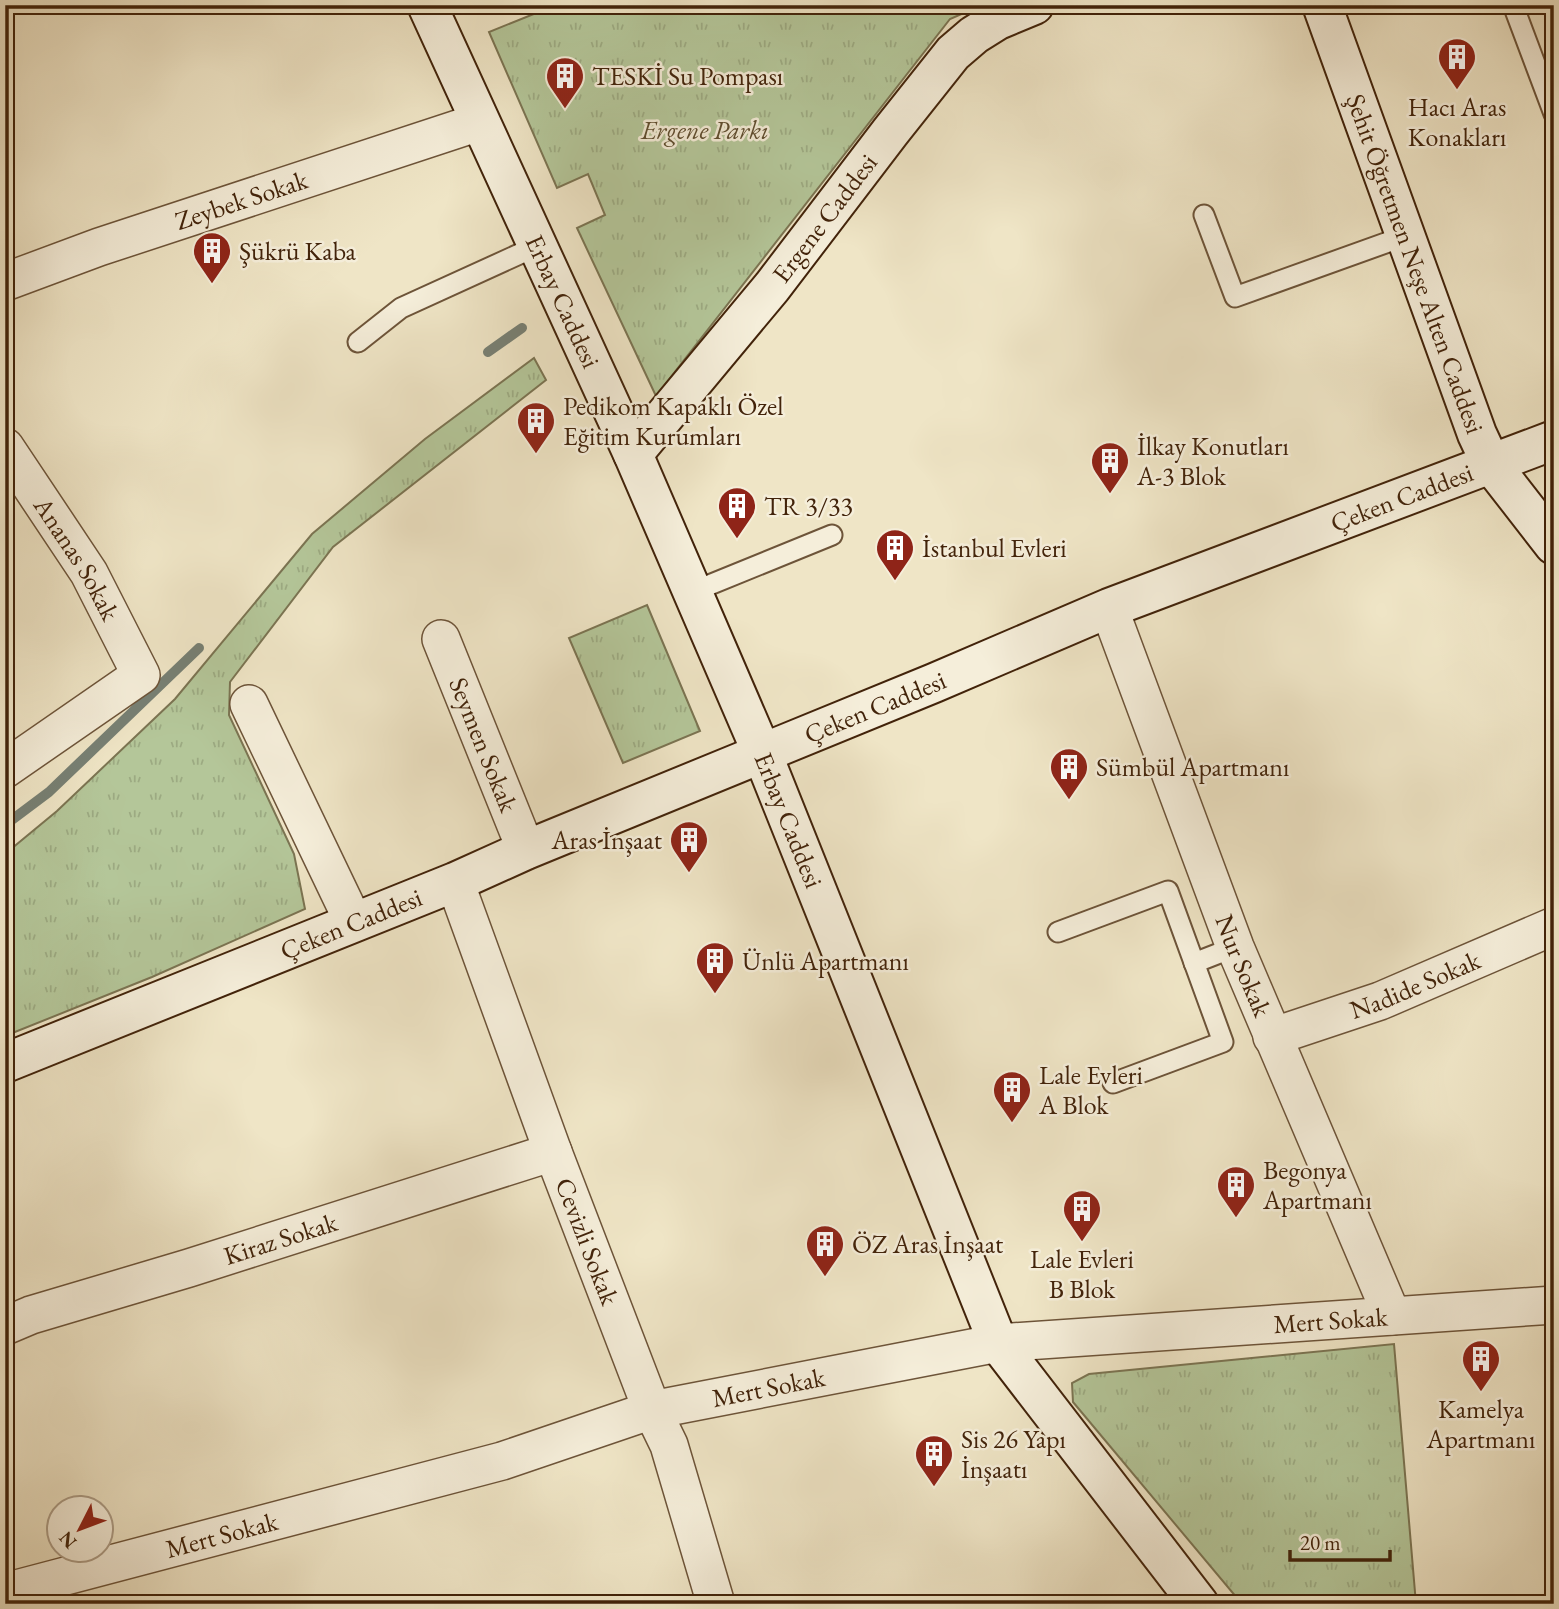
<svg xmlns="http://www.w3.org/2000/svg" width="1559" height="1609" font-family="'EB Garamond',serif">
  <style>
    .grass { fill: url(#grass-tufts); stroke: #7b7452; stroke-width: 2 }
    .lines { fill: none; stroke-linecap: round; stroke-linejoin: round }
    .stream { stroke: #778074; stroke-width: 10 }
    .lane-casing { stroke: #6d5439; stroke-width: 23 }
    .street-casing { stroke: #6d5439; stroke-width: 40 }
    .secondary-casing { stroke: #42230a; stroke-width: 42 }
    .lane { stroke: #f5eeda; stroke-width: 19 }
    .street { stroke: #f5eeda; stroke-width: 37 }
    .secondary { stroke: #f5eeda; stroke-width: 38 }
    .labels { text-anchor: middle; stroke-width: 5; stroke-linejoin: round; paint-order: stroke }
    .poi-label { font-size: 26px; fill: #42230a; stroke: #f5eeda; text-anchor: start }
    .park-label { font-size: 26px; font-style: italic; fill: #5e4c2e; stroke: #f5eeda }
    .street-label { font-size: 26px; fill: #42230a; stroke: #f5eeda }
  </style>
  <defs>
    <pattern id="grass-tufts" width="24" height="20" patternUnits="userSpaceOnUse" patternTransform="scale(1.75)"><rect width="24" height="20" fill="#b4c699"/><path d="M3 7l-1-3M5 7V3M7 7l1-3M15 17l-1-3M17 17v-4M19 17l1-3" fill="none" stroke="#9caa82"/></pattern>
  </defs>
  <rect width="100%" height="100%" fill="#efe5c6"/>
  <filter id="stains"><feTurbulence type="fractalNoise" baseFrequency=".00286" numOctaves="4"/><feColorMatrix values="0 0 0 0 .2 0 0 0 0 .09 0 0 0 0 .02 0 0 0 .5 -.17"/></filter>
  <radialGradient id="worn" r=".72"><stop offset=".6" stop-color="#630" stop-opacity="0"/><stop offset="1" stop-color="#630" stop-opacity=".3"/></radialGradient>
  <g class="grass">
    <path d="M556,5H982L950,19L656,396L577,228L605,215L588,174L557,188L489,32Z"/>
    <path d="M534,358L546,380L333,547L230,682L229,715L294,854L305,909L152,977L5,1036V854L57,811L175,699L312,534L425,439Z"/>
    <path d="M647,605L700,731L623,763L569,638Z"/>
    <path d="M1394,1344L1416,1604H1242L1073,1402L1072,1383L1089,1374Z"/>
  </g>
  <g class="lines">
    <g class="stream">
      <path d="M488,352L522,328"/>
      <path d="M5,825L49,792L199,648"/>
    </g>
    <defs>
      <g id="lane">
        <path d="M1513,5L1554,114"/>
        <path d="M1204,215L1235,297L1405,236"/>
        <path d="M358,342L401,308L537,246"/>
        <path d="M692,592L832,535"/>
        <path d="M1058,932L1168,891L1223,1042L1113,1083"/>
        <path d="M1194,963L1235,947"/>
      </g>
      <g id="street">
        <path id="s1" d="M5,282L99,247L479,122"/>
        <path id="s2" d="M5,447L89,573L141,675L5,769"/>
        <path id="s3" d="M1109,608L1235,947L1392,1316"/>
        <path id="s4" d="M441,639L526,850"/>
        <path d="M249,704L353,921"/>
        <path id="s5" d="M455,882L553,1152L652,1410L669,1445L716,1604"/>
        <path id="s6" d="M1272,1037L1380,1001L1554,926"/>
        <path id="s7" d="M5,1326L31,1315L189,1268L553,1152"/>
        <path id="s8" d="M5,1592L502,1461L652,1410L998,1343L1554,1305"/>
      </g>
      <g id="secondary">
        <path id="s9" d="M427,5L633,454L762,753L998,1343L1199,1604"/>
        <path id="s10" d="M1322,5L1477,434L1491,464L1554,545"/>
        <path id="s11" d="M633,454L772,287L891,131L953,53L974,35L998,20L1034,5"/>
        <path id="s12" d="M5,1063L455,882L526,850L934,683L1109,608L1554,440"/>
      </g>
    </defs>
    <use href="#lane" class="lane-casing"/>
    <use href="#street" class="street-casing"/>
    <use href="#secondary" class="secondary-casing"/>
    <use href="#lane" class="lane"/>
    <use href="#street" class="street"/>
    <use href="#secondary" class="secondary"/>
  </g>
  <defs>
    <symbol id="building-pin" viewBox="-11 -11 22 30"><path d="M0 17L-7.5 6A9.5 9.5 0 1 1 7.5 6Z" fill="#8f2418" stroke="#f5eeda"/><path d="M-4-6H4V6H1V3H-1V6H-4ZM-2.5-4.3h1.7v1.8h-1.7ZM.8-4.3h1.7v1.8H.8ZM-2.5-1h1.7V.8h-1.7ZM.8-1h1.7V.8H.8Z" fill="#fff"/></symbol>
  </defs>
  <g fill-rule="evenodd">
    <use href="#building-pin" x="1435" y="35" width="44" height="60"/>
    <use href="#building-pin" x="543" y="54" width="44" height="60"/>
    <use href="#building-pin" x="190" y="229" width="44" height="60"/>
    <use href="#building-pin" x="514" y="399" width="44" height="60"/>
    <use href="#building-pin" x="1088" y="439" width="44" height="60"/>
    <use href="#building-pin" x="715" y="484" width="44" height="60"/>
    <use href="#building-pin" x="873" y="526" width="44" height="60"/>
    <use href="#building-pin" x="1047" y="745" width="44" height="60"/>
    <use href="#building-pin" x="667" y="818" width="44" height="60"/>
    <use href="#building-pin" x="693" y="939" width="44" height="60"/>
    <use href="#building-pin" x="990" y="1068" width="44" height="60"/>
    <use href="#building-pin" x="1214" y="1163" width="44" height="60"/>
    <use href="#building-pin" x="1060" y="1187" width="44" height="60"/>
    <use href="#building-pin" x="803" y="1222" width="44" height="60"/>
    <use href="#building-pin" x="1459" y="1337" width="44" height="60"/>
    <use href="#building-pin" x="912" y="1432" width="44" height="60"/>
  </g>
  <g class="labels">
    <g class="poi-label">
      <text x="592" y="85">TESKİ Su Pompası</text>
      <text x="1457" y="116" text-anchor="middle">Hacı Aras<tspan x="1457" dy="30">Konakları</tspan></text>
      <text x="239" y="260">Şükrü Kaba</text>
      <text x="563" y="415">Pedikom Kapaklı Özel<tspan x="563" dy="30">Eğitim Kurumları</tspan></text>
      <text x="1137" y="455">İlkay Konutları<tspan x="1137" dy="30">A-3 Blok</tspan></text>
      <text x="764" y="515">TR 3/33</text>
      <text x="922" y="557">İstanbul Evleri</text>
      <text x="1096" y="776">Sümbül Apartmanı</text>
      <text x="662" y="849" text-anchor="end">Aras İnşaat</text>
      <text x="742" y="970">Ünlü Apartmanı</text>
      <text x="1039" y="1084">Lale Evleri<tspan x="1039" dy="30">A Blok</tspan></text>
      <text x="1263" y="1179">Begonya<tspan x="1263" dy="30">Apartmanı</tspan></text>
      <text x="852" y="1253">ÖZ Aras İnşaat</text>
      <text x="1082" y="1268" text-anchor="middle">Lale Evleri<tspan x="1082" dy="30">B Blok</tspan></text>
      <text x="1481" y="1418" text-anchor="middle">Kamelya<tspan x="1481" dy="30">Apartmanı</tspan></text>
      <text x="961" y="1448">Sis 26 Yapı<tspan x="961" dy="30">İnşaatı</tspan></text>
    </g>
    <g class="park-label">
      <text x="705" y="139">Ergene Parkı</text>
    </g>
    <g class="street-label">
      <text dy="9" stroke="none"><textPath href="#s1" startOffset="250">Zeybek Sokak</textPath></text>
      <text dy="9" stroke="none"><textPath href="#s11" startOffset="304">Ergene Caddesi</textPath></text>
      <text dy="9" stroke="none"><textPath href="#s10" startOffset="275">Şehit Öğretmen Neşe Alten Caddesi</textPath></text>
      <text dy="9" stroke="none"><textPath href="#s9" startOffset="326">Erbay Caddesi</textPath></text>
      <text dy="9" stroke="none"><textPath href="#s12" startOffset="1507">Çeken Caddesi</textPath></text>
      <text dy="9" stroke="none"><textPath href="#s2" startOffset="133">Ananas Sokak</textPath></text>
      <text dy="9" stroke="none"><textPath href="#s12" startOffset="940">Çeken Caddesi</textPath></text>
      <text dy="9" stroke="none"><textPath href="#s4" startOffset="114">Seymen Sokak</textPath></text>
      <text dy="9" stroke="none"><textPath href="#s9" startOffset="892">Erbay Caddesi</textPath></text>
      <text dy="9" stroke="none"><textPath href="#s12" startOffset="373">Çeken Caddesi</textPath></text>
      <text dy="9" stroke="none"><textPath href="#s3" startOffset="382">Nur Sokak</textPath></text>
      <text dy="9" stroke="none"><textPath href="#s6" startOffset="152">Nadide Sokak</textPath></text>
      <text dy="9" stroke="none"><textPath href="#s7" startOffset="289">Kiraz Sokak</textPath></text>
      <text dy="9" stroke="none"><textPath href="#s5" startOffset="383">Cevizli Sokak</textPath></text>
      <text dy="9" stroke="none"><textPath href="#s8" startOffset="1358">Mert Sokak</textPath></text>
      <text dy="9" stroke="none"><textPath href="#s8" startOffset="791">Mert Sokak</textPath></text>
      <text dy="9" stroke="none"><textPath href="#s8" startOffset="224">Mert Sokak</textPath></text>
    </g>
  </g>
  <rect width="1559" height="1609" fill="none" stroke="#efe5c6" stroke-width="28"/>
  <rect x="7" y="7" width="1545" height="1595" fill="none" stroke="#42230a" stroke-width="3.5"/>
  <rect x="14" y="14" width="1531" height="1581" fill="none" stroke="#42230a" stroke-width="2"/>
  <g transform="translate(80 1529) rotate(228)"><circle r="33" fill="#f5eeda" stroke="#ad9d87" stroke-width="2"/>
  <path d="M0-5L12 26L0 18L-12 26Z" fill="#8f2418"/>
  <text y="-10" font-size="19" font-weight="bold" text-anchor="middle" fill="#42230a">N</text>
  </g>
  <path d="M1290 1550v10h100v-10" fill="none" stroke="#42230a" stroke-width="3.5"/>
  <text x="1300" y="1550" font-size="21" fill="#42230a" stroke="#f5eeda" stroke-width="5" paint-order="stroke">20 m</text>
  <rect width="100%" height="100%" filter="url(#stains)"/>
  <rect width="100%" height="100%" fill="url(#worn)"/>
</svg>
